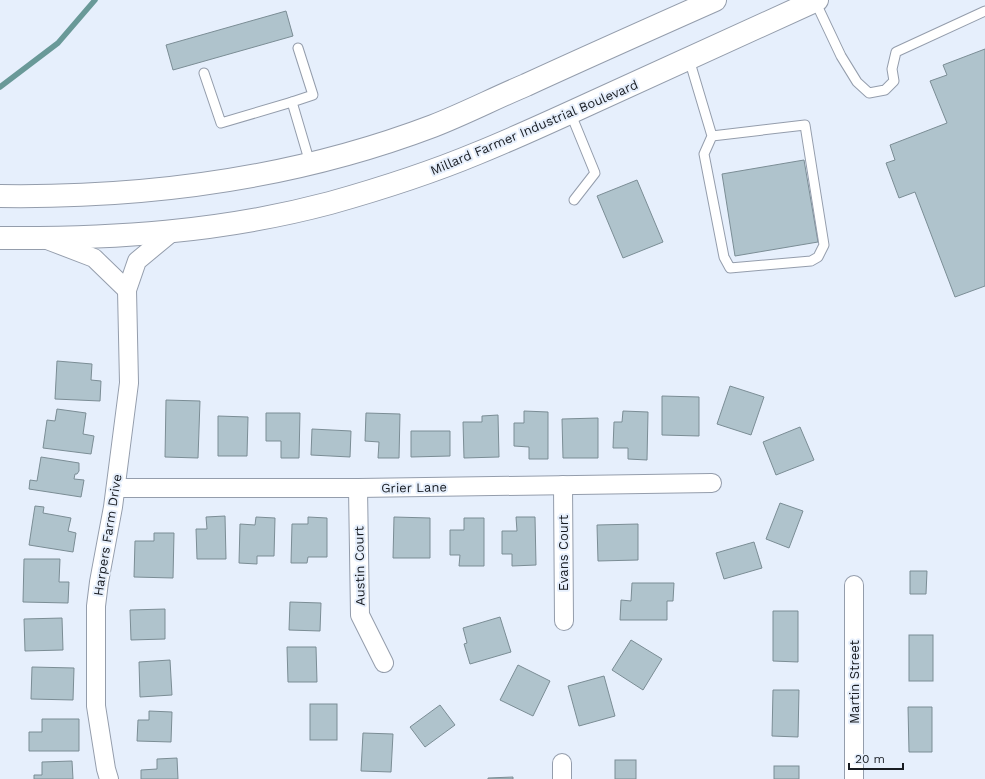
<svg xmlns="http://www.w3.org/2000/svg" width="985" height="779" font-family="'Work Sans',sans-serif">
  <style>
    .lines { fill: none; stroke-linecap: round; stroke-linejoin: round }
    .stream { stroke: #699998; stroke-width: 5.5 }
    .building { fill: #afc3cc; stroke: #7b8d95 }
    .service-casing { stroke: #949dac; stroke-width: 11 }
    .minor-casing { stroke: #949dac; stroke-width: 20 }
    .primary-casing { stroke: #949dac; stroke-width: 24 }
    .service { stroke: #fff; stroke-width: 9 }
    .minor { stroke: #fff; stroke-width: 18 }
    .primary { stroke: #fff; stroke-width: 22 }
    .labels { text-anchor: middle; stroke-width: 4; stroke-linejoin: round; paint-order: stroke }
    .street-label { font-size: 13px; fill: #181c22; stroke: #e6effc }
  </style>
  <rect width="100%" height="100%" fill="#e6effc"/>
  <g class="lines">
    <path class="stream" d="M0,87L58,43L95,0"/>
  </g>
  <g class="building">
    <path d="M286,11L293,36L173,70L166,45Z"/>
    <path d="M985,49V286L955,297L915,192L899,198L886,163L895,160L890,145L947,123L930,81L947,75L943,65Z"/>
    <path d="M804,160L818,242L735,256L722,174Z"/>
    <path d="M637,180L663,242L623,258L597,196Z"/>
    <path d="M57,361L92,364L91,380L101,381L100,401L55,399Z"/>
    <path d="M730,386L764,397L751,435L717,424Z"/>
    <path d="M662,396L699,397V436L662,435Z"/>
    <path d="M166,400L200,401L198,458L165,457Z"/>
    <path d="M57,409L86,413L83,434L94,436L91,454L43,448L47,420L55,421Z"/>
    <path d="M524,411L548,412V459H529V447L514,446V423H524Z"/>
    <path d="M623,411L648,412L647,460L628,459V448H613L614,422H622Z"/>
    <path d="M266,413H300L299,458H281V441H266Z"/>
    <path d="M366,413L400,414L399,458H378L379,442L365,441Z"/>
    <path d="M498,415L499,457L464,458L463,422H482V416Z"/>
    <path d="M218,416L248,417L247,456H218Z"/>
    <path d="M598,418V458H563L562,419Z"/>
    <path d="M800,427L814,460L776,475L763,442Z"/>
    <path d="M312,429L351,431L350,457L311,455Z"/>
    <path d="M411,431H450V456L411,457Z"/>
    <path d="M41,457L79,463V471L77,474H75L74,479L84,480L81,497L29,489L30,480L37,481Z"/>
    <path d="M780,503L803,511L789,548L766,539Z"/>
    <path d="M35,506L44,507L43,513L71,518L68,531L76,533L73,552L29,545Z"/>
    <path d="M225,516L226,559H197L196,529H207L206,517Z"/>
    <path d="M256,517L275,518L274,556H257V564L239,563L240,524L255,525Z"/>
    <path d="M308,517L327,518V557H308L307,563H291L292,524H308Z"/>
    <path d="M394,517L430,518V558H393Z"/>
    <path d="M516,517H535L536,565L512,566V554H502V531H517Z"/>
    <path d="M464,518H484V566H459L460,555H450V530H464Z"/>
    <path d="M638,524V560L598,561L597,525Z"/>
    <path d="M154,533H174L173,578L134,577L135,541H154Z"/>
    <path d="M754,542L762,568L724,579L716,553Z"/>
    <path d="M24,559H60L59,582H69L68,603L23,602Z"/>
    <path d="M910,571H927L926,594H910Z"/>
    <path d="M632,583H674L673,601H667V620H620L621,600L631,601Z"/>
    <path d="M290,602L321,603L320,631L289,630Z"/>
    <path d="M165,609V639L131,640L130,610Z"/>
    <path d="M773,611H798V662L773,661Z"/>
    <path d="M500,617L511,652L470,664L464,644L467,643L463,628Z"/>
    <path d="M62,618L63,650L25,651L24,619Z"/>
    <rect x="909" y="635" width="24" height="46"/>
    <path d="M631,640L662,659L643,690L612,670Z"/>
    <path d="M287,647H316L317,682H288Z"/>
    <path d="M170,660L172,695L140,697L139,662Z"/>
    <path d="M518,665L550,681L533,716L500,700Z"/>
    <path d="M32,667L74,668L73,700L31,699Z"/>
    <path d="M604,676L615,716L579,726L568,686Z"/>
    <path d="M773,690H799L798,737L772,736Z"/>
    <rect x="310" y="704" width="27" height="36"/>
    <path d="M440,705L455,725L425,747L410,727Z"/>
    <path d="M908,707H932V752H909Z"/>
    <path d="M149,711L172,712L171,742L137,741L138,720H149Z"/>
    <path d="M42,719H79V751H29V732H42Z"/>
    <path d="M363,733L393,734L391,772L361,771Z"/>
    <path d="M177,758L178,779H141V770L157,769V759Z"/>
    <rect x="615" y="760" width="21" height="19"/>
    <path d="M72,761L73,779H34V775H42V762Z"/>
    <rect x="774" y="766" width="25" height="13"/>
    <path d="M513,777V779H488V778Z"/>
  </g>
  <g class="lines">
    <defs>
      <g id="service">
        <path d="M815,1L841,56L857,82L869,93L885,90L894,81L892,69L896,52L985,11"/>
        <path d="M298,48L313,95L292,102L310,163"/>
        <path d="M689,59L712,136L805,125L824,245L818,257L811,261L730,268L724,257L704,154L712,136"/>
        <path d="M204,73L221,123L292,102"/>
        <path d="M570,112L595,173L574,200"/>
      </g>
      <g id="minor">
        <path d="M47,240L94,258L127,290L137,261L172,232"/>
        <path d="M563,485L564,621"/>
        <path d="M116,488H358L712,483"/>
        <path d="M358,488L360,615L384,663"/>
        <path d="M562,763V779"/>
        <path d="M109,779L106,769L96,706V606L99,582L113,507L129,383L127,290"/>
        <path d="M854,779V585"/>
      </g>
      <g id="primary">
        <path d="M0,196C146,198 296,178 433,126C464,114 495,98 526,85C589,56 652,28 715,0"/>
        <path d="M0,238C113,239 221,232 330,203C380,189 430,173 478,153C515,138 552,121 589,104C665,70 741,35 817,0"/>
      </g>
    </defs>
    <use href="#service" class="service-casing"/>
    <use href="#minor" class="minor-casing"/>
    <use href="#primary" class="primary-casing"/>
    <use href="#service" class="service"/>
    <use href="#minor" class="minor"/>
    <use href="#primary" class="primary"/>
  </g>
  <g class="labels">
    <g class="street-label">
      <text transform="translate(534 127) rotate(-23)" y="5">Millard Farmer Industrial Boulevard</text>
      <text transform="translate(414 487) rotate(-1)" y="5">Grier Lane</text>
      <text transform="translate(107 535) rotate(-81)" y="5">Harpers Farm Drive</text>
      <text transform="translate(563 553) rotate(-90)" y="5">Evans Court</text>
      <text transform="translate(359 566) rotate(-91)" y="5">Austin Court</text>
      <text transform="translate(854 682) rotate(-90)" y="5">Martin Street</text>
    </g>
  </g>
  <path d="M849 763v6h54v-6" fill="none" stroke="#181c22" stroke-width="2"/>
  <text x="855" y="763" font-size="12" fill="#181c22" stroke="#e6effc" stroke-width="3" paint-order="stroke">20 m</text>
</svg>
